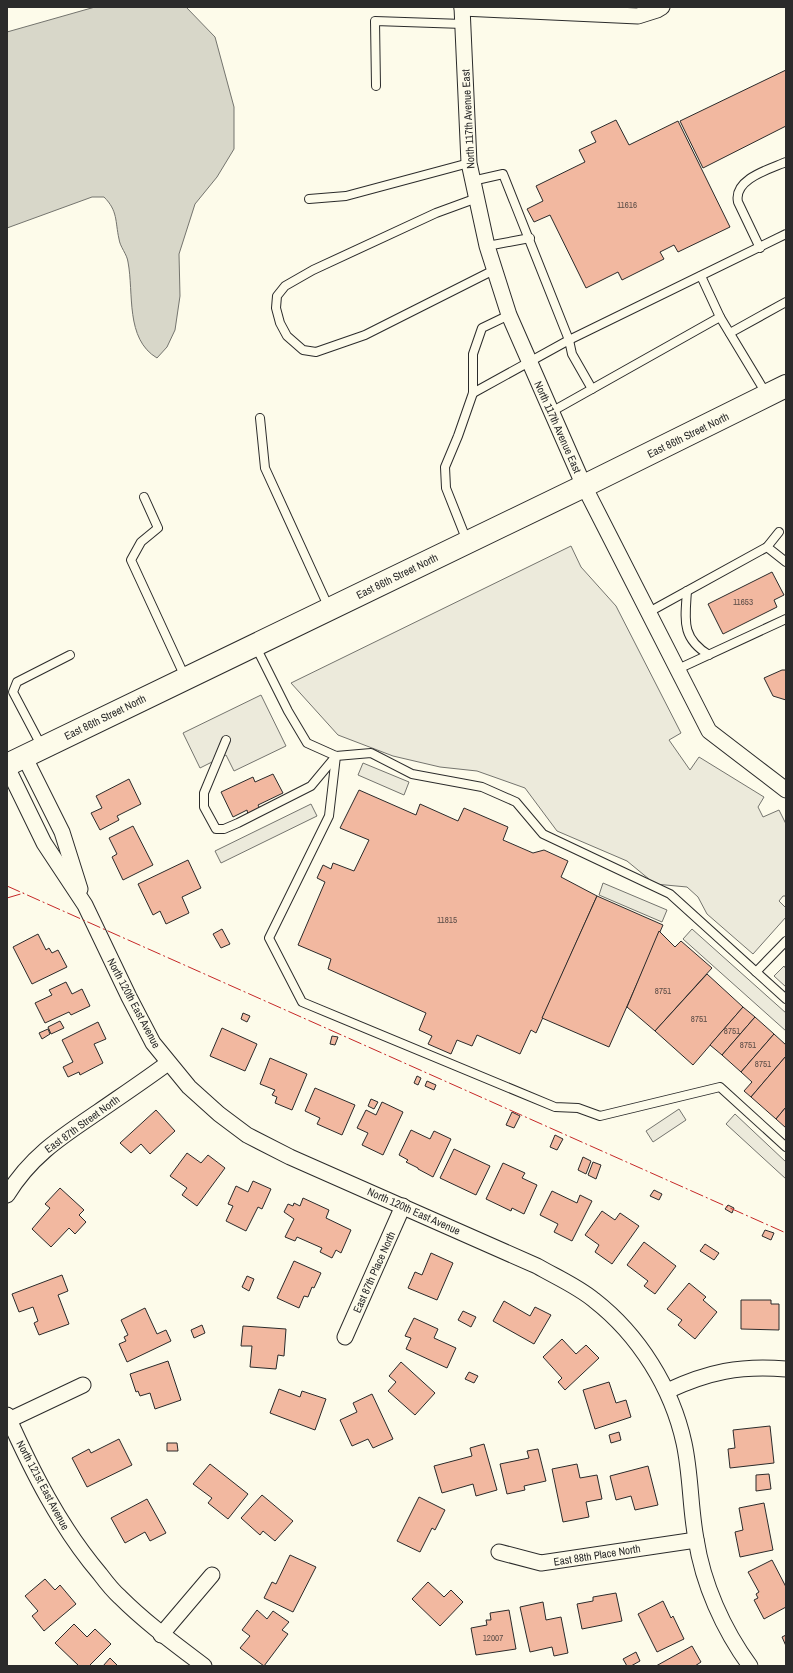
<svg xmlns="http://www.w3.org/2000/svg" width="793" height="1673" font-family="'Archivo Narrow',sans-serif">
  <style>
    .parking { fill: #eceadb; stroke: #74746e }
    .water { fill: #d8d7c9; stroke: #74746e }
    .building { fill: #f2b8a0; stroke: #2b2b2b }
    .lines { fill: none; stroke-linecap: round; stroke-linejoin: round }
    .service-casing { stroke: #2b2b2b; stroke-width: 10 }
    .minor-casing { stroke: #2b2b2b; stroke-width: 17 }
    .secondary-casing { stroke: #2b2b2b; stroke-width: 24 }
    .service { stroke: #fdfbea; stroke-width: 8 }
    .minor { stroke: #fdfbea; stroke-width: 15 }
    .secondary { stroke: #fdfbea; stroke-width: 22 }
    .power { stroke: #c62828; stroke-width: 1; stroke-dasharray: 14 3 2 3; stroke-linecap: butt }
    .labels { text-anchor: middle; stroke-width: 3; stroke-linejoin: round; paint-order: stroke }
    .number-label { font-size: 9px; fill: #5d4e48 }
    .street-label { font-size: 11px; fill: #2b2b2b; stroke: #fdfbea }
  </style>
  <rect width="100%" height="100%" fill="#fdfbea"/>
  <g class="parking">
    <path d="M571,546L581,567L616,606L681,733L669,740L690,770L699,757L764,797L758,807L763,817L779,810L786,824V896H783L779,901L786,908V917L753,954L707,914L698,897L687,887L655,884L627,861L557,831L525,788L477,771L440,767L393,756L338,735L291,683Z"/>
    <path d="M261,695L286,746L234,771L226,755L200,768L183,733Z"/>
    <path d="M363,763L409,782L404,795L358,775Z"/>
    <path d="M311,804L317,816L221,863L215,851Z"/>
    <path d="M603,883L667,910L662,922L599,895Z"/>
    <path d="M692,929L786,1013V1031L683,939Z"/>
    <path d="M784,966L786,969V987L774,976Z"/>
    <path d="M679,1109L686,1120L653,1142L646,1131Z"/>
    <path d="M735,1114L786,1162V1179L726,1124Z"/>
  </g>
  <path class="water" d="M95,7H186L215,37L234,107V149L217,177L195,204L179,254L180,296L175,330L167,347L157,358C125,339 134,293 128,262C127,254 120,247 119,239C115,221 118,211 104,197H92L7,228V32Z"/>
  <g class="building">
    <path d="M786,70V126L703,168L680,121Z"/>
    <path d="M616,120L629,145L678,121L730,227L678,252L674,245L660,252L664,259L622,280L618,272L586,288L550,215L534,222L527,209L543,201L536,186L585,162L579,150L596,142L591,132Z"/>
    <path d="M772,572L784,595L774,600L777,607L723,634L708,604Z"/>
    <path d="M782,670H786V700L773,696L764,678Z"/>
    <path d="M273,774L283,793L258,805L260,809L248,815L247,810L233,817L221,792L253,777L255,782Z"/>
    <path d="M129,779L141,804L117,816L119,820L100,830L91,813L102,808L96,796Z"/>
    <path d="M359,790L416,815L420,804L458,821L464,808L508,827L503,840L533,853L544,850L568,861L561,877L597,896L536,1033L531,1030L520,1054L477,1035L472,1046L457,1040L451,1054L428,1044L432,1036L419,1030L426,1013L328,969L331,959L298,945L325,882L317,878L323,865L331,869L333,863L354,871L369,840L340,828Z"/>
    <path d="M133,826L153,865L123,880L112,857L117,854L109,838Z"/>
    <path d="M188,860L201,888L182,897L189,913L166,924L160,911L153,915L138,884Z"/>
    <path d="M597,896L663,925L609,1047L542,1018Z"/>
    <path d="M222,929L230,944L221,948L213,934Z"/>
    <path d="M659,931L675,947L681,941L712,968L655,1031L627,1007Z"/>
    <path d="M38,934L46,950L49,948L52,953L58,950L67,967L32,984L13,947Z"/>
    <path d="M707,974L743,1007L693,1065L655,1031Z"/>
    <path d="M66,982L72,994L82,989L90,1006L71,1015L69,1012L45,1023L35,1003L52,995L49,990Z"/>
    <path d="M743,1007L755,1017L722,1055L710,1045Z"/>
    <path d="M243,1013L250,1016L247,1022L241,1019Z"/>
    <path d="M755,1017L774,1034L741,1072L722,1055Z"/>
    <path d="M60,1021L64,1028L51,1034L48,1027Z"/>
    <path d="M98,1022L106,1039L94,1044L103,1063L80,1075L79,1072L68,1077L63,1067L73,1062L62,1040Z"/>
    <path d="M222,1028L257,1044L245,1071L210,1056Z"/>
    <path d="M48,1029L50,1034L42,1039L39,1033Z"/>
    <path d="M774,1034L786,1045V1056L751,1097L744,1091L752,1082L741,1072Z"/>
    <path d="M332,1036L338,1037L335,1045L330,1044Z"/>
    <path d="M786,1056V1107L776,1119L751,1097Z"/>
    <path d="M270,1058L307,1074L292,1110L275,1103L277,1097L272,1095L275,1090L260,1084Z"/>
    <path d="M417,1076L421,1078L418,1085L414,1083Z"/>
    <path d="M427,1081L436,1085L434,1090L425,1086Z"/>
    <path d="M315,1088L355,1105L342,1135L317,1124L320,1118L305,1111Z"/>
    <path d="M371,1099L378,1102L374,1109L368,1106Z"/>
    <path d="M382,1102L403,1112L383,1155L362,1145L368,1133L357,1128L366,1110L376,1115Z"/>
    <path d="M786,1107V1128L776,1119Z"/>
    <path d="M156,1110L175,1131L150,1154L141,1144L131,1153L120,1143Z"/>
    <path d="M512,1112L520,1116L514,1128L506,1125Z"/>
    <path d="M411,1130L430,1139L434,1131L451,1139L433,1177L418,1169V1168L406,1162L408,1160L399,1155Z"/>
    <path d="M555,1135L563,1139L557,1150L550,1147Z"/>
    <path d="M454,1149L490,1166L476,1195L440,1178Z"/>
    <path d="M187,1153L201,1163L208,1155L225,1168L197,1206L182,1195L187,1188L170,1176Z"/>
    <path d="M583,1157L591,1161L586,1174L578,1170Z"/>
    <path d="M593,1162L601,1165L596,1179L588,1175Z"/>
    <path d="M503,1163L525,1173L522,1178L537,1185L524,1214L512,1208L511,1211L486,1199Z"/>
    <path d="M253,1181L271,1189L262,1209L258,1207L246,1231L226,1221L233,1206L228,1204L236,1186L248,1192Z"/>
    <path d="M60,1188L84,1210L79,1215L86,1222L75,1234L69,1228L51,1247L32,1229L50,1208L45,1204Z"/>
    <path d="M654,1190L662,1194L659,1200L650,1196Z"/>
    <path d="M552,1191L577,1203L580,1195L592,1201L572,1241L554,1232L558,1224L540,1215Z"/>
    <path d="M303,1198L329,1210L326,1218L351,1230L341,1253L336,1250L332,1258L320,1252L322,1248L297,1237L295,1241L285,1237L294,1219L284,1212L288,1204L293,1206L294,1203L300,1206Z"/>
    <path d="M728,1205L734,1208L732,1213L725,1209Z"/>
    <path d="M602,1211L615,1220L620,1213L639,1226L612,1264L595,1252L599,1245L585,1235Z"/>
    <path d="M765,1230L774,1233L771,1240L762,1236Z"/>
    <path d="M644,1242L676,1266L655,1294L644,1286L648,1281L627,1265Z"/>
    <path d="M705,1244L719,1253L714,1260L700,1251Z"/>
    <path d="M431,1253L453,1263L437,1300L408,1288L415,1272L422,1275Z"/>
    <path d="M294,1261L321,1273L314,1288L312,1287L308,1297L304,1296L299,1308L277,1298Z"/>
    <path d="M62,1275L68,1291L58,1295L69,1324L39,1335L34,1323L38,1321L33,1307L19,1312L12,1294Z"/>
    <path d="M247,1276L254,1279L249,1291L242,1287Z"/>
    <path d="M689,1283L706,1297L703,1300L717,1312L695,1339L678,1325L682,1320L667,1309Z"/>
    <path d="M741,1300H771V1304H779V1330L741,1329Z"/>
    <path d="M504,1301L530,1316L535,1307L551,1315L534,1344L493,1321Z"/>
    <path d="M145,1308L157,1334L166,1330L171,1341L127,1362L119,1344L126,1341L124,1337L128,1335L121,1320Z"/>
    <path d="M463,1311L476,1317L471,1327L458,1320Z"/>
    <path d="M414,1318L438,1329L434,1338L456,1348L447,1368L406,1349L411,1338L405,1336Z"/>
    <path d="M202,1325L205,1333L194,1338L191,1330Z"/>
    <path d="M243,1326L286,1329L284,1356L278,1355L276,1369L250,1367L252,1346H241Z"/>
    <path d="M562,1339L576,1354L586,1345L599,1358L565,1390L558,1382L562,1378L543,1357Z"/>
    <path d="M168,1361L181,1400L155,1409L150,1393L140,1396L138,1391L136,1392L130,1374Z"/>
    <path d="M401,1362L435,1393L415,1415L388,1391L396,1382L389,1376Z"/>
    <path d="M469,1372L478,1376L474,1383L465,1379Z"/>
    <path d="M609,1382L616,1403L626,1400L631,1417L595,1429L583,1390Z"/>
    <path d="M279,1389L300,1397L302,1391L326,1399L315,1430L270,1413Z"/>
    <path d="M372,1394L393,1439L373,1448L368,1439L352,1446L340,1420L357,1412L353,1403Z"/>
    <path d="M770,1426L774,1463L730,1468L728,1449L735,1448L733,1430Z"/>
    <path d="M619,1432L621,1440L611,1443L609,1435Z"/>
    <path d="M119,1439L132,1465L87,1487L72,1458L89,1449L91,1453Z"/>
    <path d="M167,1443H177L178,1451H167Z"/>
    <path d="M484,1444L497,1490L476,1496L473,1484L442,1493L434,1466L472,1456L470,1448Z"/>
    <path d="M538,1449L546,1481L524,1486L525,1490L507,1494L500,1464L529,1458L527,1451Z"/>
    <path d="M210,1464L248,1494L228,1519L208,1503L212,1498L193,1484Z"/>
    <path d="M577,1464L580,1478L597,1475L602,1499L586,1502L589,1517L563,1522L552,1469Z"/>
    <path d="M648,1466L658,1505L635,1510L631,1496L616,1500L610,1476Z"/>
    <path d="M769,1474L771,1489L756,1491V1475Z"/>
    <path d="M262,1495L293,1521L275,1541L263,1531L260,1535L241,1518Z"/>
    <path d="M419,1497L445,1510L435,1530L432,1528L420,1552L397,1541Z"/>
    <path d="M147,1499L166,1533L150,1541L145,1532L125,1543L111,1518Z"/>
    <path d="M764,1503L773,1550L740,1557L735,1532L743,1530L739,1508Z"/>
    <path d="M290,1555L316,1567L293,1612L264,1598L272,1582L276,1584Z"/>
    <path d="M772,1560L786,1587V1607L764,1619L754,1600L758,1598L756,1594L759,1592L748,1572Z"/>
    <path d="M45,1579L55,1590L60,1585L76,1604L44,1631L32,1616L38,1611L25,1596Z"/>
    <path d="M428,1582L444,1597L451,1590L463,1602L440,1626L412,1599Z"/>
    <path d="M616,1593L622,1621L582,1629L577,1604L593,1601V1597Z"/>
    <path d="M663,1601L671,1618L673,1616L684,1639L657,1652L638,1614Z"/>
    <path d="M543,1602L546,1620L561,1617L568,1653L554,1656L552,1647L530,1652L520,1607Z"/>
    <path d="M257,1610L267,1619L273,1611L289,1622L282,1630L288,1634L264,1666L240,1648L250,1636L242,1630Z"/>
    <path d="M509,1610L516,1649L476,1655L471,1628L487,1625L486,1620H491L490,1613Z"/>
    <path d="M74,1624L87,1637L95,1629L111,1644L89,1666H79L55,1643Z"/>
    <path d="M786,1635V1646L782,1637Z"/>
    <path d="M692,1646L701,1662L695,1666H656Z"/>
    <path d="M636,1652L640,1661L631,1666H627L623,1659Z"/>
    <path d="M110,1658L118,1666H103Z"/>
  </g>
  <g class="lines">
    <defs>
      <g id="service">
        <path d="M376,86L375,21L463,24"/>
        <path d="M472,181L503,174L569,340L786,234"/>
        <path d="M477,198L436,213L313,270L285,286L277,296L276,308L280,323L287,336L303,350L316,352L365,335L494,270"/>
        <path d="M309,199L346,196L469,163"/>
        <path d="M487,246L530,238"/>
        <path d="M760,248L738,202C733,179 770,169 786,162"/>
        <path d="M701,276L720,317"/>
        <path d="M730,333L786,302"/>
        <path d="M473,393L569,340L572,354L592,389"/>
        <path d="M551,412L720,317L767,395"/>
        <path d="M260,418L265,468L329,608"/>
        <path d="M144,497L158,528L141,542L131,560L185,677"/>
        <path d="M467,541L446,488L445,467L458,436L473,393V354L482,328L509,315"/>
        <path d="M767,547L786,562"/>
        <path d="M687,591C685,620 681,638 709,655"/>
        <path d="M649,612L767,547L779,532"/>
        <path d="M255,645L288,711L307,743L336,756L371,753L412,774L482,787L516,802L543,834L670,894L786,999"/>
        <path d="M678,669L786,619"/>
        <path d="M226,740L204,793V807L216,829H224L238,823L311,786L336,756"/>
        <path d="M42,747L13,692L17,682L70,655"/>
        <path d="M336,756L329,816L269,938L302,1002L555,1107L578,1108L600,1116L720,1087L786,1147"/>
        <path d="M756,972L786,941"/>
      </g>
      <g id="minor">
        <path d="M462,7L469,163L487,246L509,315L584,486L709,731L786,790"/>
        <path d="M462,8L638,16L657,10L662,7"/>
        <path d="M24,756L62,832L80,889"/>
        <path d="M7,767L44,843L85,905L129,997L153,1043L189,1087L219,1114L247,1135L290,1157L537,1266C556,1277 577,1286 594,1300C639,1335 672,1388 684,1443C691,1475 690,1507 696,1539C703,1584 723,1629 750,1666"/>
        <path d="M7,1195C31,1156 61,1137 98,1112C121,1096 145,1080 168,1063"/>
        <path d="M345,1337L403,1206"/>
        <path d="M667,1391C708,1372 740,1365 786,1369"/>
        <path d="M7,1415C32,1471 60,1527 100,1574C106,1582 112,1590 120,1597C146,1623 175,1644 204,1666"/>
        <path d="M9,1420L83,1385"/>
        <path d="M499,1552L541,1563L696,1540"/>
        <path d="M161,1635L212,1575"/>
      </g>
      <path id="secondary" d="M7,765L584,486L786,386"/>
    </defs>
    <use href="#service" class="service-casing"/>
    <use href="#minor" class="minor-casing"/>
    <use href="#secondary" class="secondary-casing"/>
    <use href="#service" class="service"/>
    <use href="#minor" class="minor"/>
    <use href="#secondary" class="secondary"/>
    <g class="power">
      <path d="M7,886L786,1233"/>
      <path d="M7,898L24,893"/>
    </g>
  </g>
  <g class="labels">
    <g class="number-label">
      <text x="627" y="208">11616</text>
      <text x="743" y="605">11653</text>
      <text x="447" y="923">11815</text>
      <text x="663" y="994">8751</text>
      <text x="699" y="1022">8751</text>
      <text x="732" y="1034">8751</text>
      <text x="748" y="1048">8751</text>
      <text x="763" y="1067">8751</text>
      <text x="493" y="1641">12007</text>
    </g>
    <g class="street-label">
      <text transform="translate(468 119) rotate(-93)" y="4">North 117th Avenue East</text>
      <text transform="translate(558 427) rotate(66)" y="4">North 117th Avenue East</text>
      <text transform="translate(688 435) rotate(-26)" y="4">East 86th Street North</text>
      <text transform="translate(397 576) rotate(-26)" y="4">East 86th Street North</text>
      <text transform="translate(105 717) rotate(-26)" y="4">East 86th Street North</text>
      <text transform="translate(134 1003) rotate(62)" y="4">North 120th East Avenue</text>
      <text transform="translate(82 1124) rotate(-36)" y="4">East 87th Street North</text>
      <text transform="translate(414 1211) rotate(24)" y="4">North 120th East Avenue</text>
      <text transform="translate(374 1272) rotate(-66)" y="4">East 87th Place North</text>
      <text transform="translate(43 1485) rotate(62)" y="4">North 121st East Avenue</text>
      <text transform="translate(597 1555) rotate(-9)" y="4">East 88th Place North</text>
    </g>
  </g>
  <rect width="793" height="1673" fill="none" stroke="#2b2b2b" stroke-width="16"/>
</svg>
